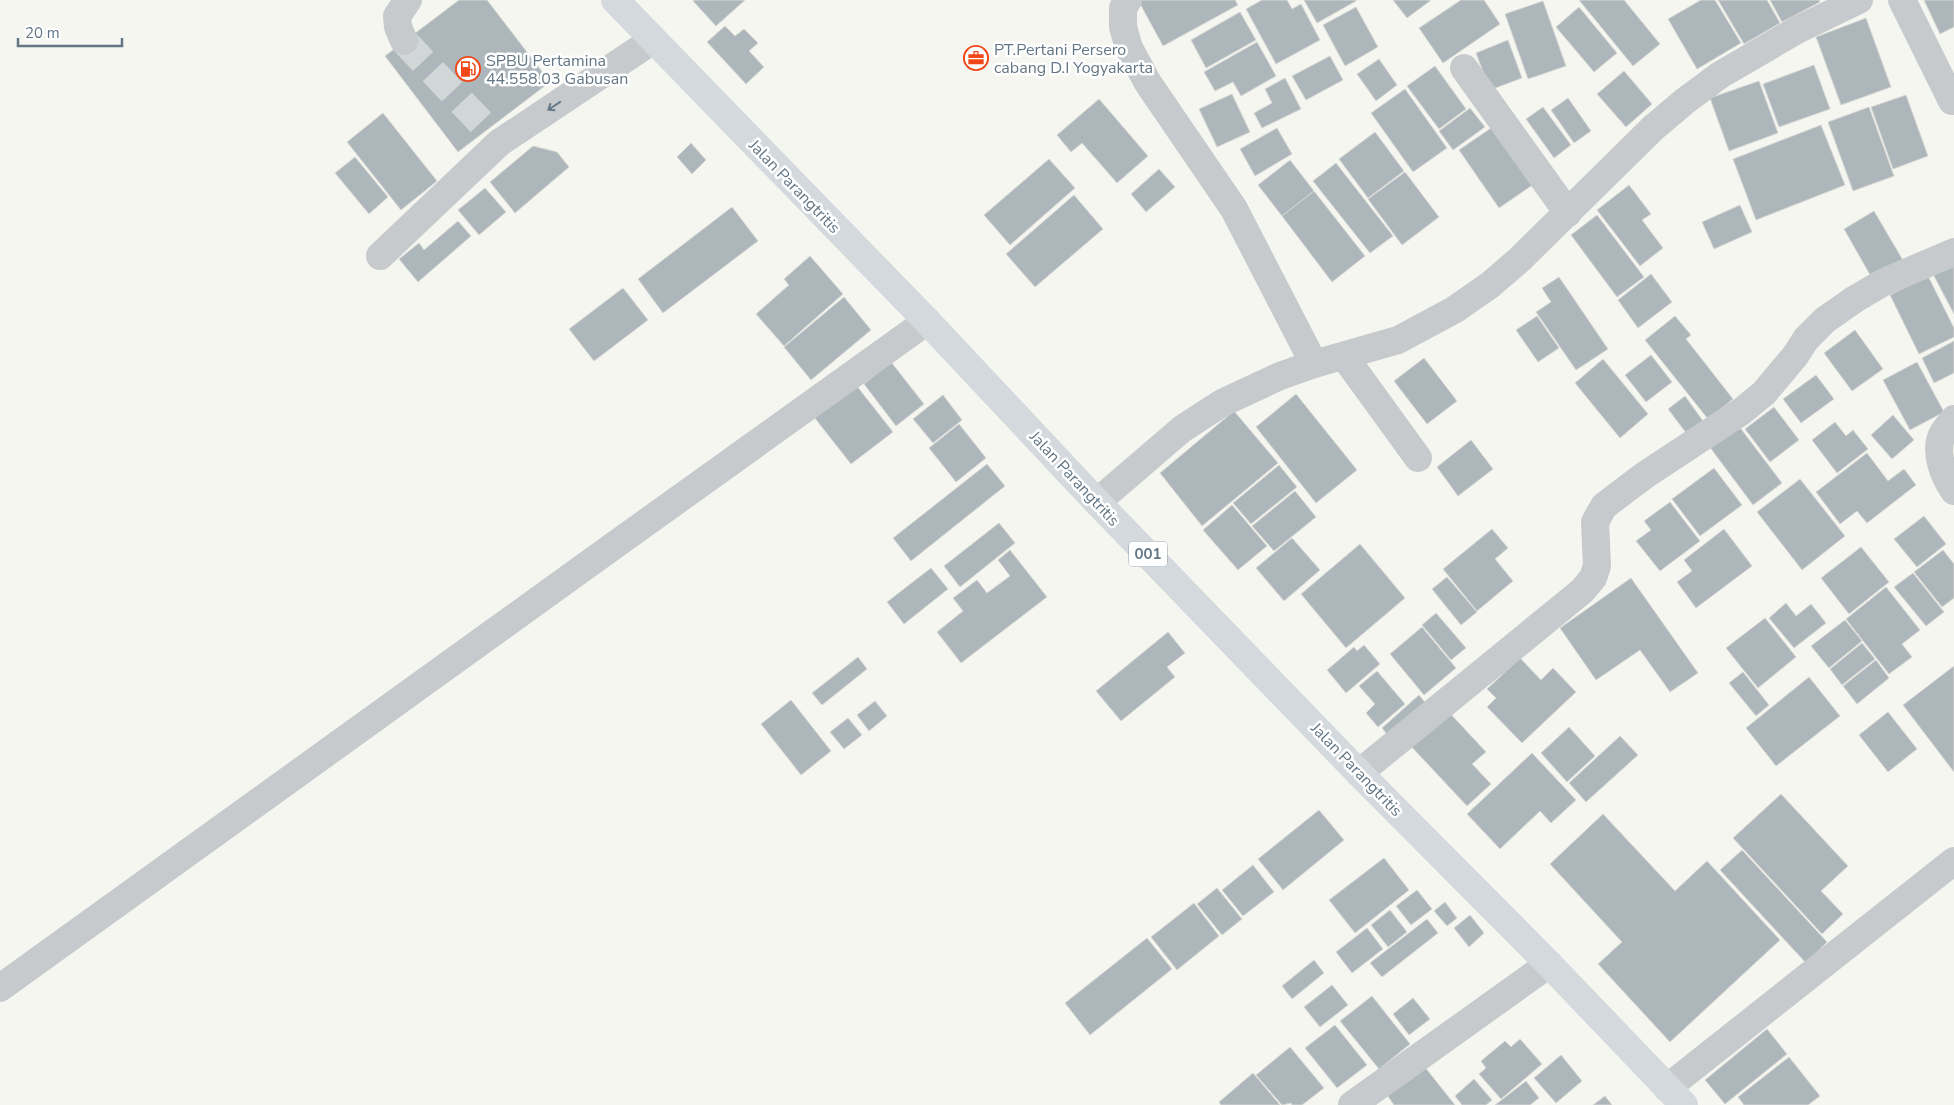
<svg xmlns="http://www.w3.org/2000/svg" width="1954" height="1105" font-family="'Nunito Sans',sans-serif">
  <style>
    .building { fill: #adb6ba; stroke: #d7d7d4 }
    .lines { fill: none; stroke-linecap: round; stroke-linejoin: round }
    .minor-tunnel { stroke: #d1d6d6; stroke-width: 28; stroke-dasharray: 28 14; stroke-linecap: butt }
    .minor { stroke: #c7cacd; stroke-width: 28 }
    .major { stroke: #d4d9dd; stroke-width: 28 }
    .oneway { stroke: #677a89 }
    .labels { text-anchor: middle; stroke-width: 5; stroke-linejoin: round; paint-order: stroke }
    .shield { fill: #fff; stroke: #919faa; stroke-width: 1 }
    .shield-label { font-size: 15px; font-weight: bold; fill: #627685 }
    .poi-label { font-size: 16px; fill: #627685; stroke: #fff; text-anchor: start }
    .street-label { font-size: 16px; fill: #627685; stroke: #fff }
  </style>
  <rect width="100%" height="100%" fill="#f6f6f1"/>
  <g class="building">
    <path d="M459,0H487L550,82L458,152L385,56Z"/>
    <path d="M694,0H745L716,26L693,1Z"/>
    <path d="M1138,0H1235L1238,5L1163,46Z"/>
    <path d="M1262,0H1287L1292,9L1301,4L1320,40L1276,64L1246,9Z"/>
    <path d="M1304,0H1356V1L1317,23Z"/>
    <path d="M1393,0H1430V1L1407,18Z"/>
    <path d="M1461,0H1484L1500,24L1443,63L1419,28Z"/>
    <path d="M1579,0H1624L1660,44L1633,66Z"/>
    <path d="M1701,0H1715L1741,43L1697,69L1668,19Z"/>
    <path d="M1718,0H1767L1780,23L1744,44Z"/>
    <path d="M1770,0H1819L1820,2L1782,22Z"/>
    <path d="M1924,0H1954V27L1940,34Z"/>
    <path d="M1543,1L1566,66L1528,79L1505,14Z"/>
    <path d="M1356,7L1378,47L1345,66L1323,25Z"/>
    <path d="M1579,7L1617,53L1594,72L1556,27Z"/>
    <path d="M1240,12L1256,40L1206,68L1191,40Z"/>
    <path d="M1866,18L1891,87L1841,105L1816,37Z"/>
    <path d="M725,26L735,36L744,29L758,43L749,51L764,67L746,84L707,42Z"/>
    <path d="M1508,40L1522,78L1490,90L1476,53Z"/>
    <path d="M1257,42L1276,76L1241,96L1233,82L1215,91L1204,72Z"/>
    <path d="M1330,56L1343,80L1306,100L1292,76Z"/>
    <path d="M1379,59L1397,85L1376,101L1357,74Z"/>
    <path d="M1814,65L1830,109L1779,127L1763,84Z"/>
    <path d="M1435,66L1466,109L1439,129L1407,86Z"/>
    <path d="M1624,71L1652,104L1626,127L1597,94Z"/>
    <path d="M1285,78L1301,109L1262,128L1254,113L1272,103L1265,89Z"/>
    <path d="M1759,81L1778,133L1729,151L1710,98Z"/>
    <path d="M1405,89L1447,148L1413,172L1371,113Z"/>
    <path d="M1232,94L1250,132L1217,147L1199,109Z"/>
    <path d="M1906,95L1928,156L1893,169L1871,107Z"/>
    <path d="M1568,98L1591,131L1574,143L1551,110Z"/>
    <path d="M1099,99L1148,156L1117,183L1082,143L1071,152L1057,135Z"/>
    <path d="M1543,107L1571,145L1554,158L1526,119Z"/>
    <path d="M1869,107L1894,176L1853,191L1828,122Z"/>
    <path d="M1470,108L1485,127L1453,150L1439,131Z"/>
    <path d="M383,113L437,181L401,210L347,142Z"/>
    <path d="M1821,125L1845,185L1756,220L1733,159Z"/>
    <path d="M1494,126L1534,184L1499,208L1459,150Z"/>
    <path d="M1277,128L1292,154L1255,176L1240,149Z"/>
    <path d="M1375,132L1404,171L1368,198L1339,159Z"/>
    <path d="M691,143L706,160L692,174L677,157Z"/>
    <path d="M533,146L557,152L569,167L515,213L490,182Z"/>
    <path d="M355,157L388,197L369,214L335,173Z"/>
    <path d="M1049,159L1075,188L1010,245L984,215Z"/>
    <path d="M1290,160L1314,191L1282,216L1258,185Z"/>
    <path d="M1336,163L1393,236L1370,253L1313,181Z"/>
    <path d="M1159,169L1175,187L1146,212L1131,194Z"/>
    <path d="M1405,172L1439,217L1402,245L1368,199Z"/>
    <path d="M1629,185L1651,214L1642,220L1663,248L1640,266L1597,210Z"/>
    <path d="M485,188L506,212L479,235L458,210Z"/>
    <path d="M1314,191L1365,256L1332,282L1282,216Z"/>
    <path d="M1074,195L1103,229L1035,287L1006,254Z"/>
    <path d="M1740,205L1752,232L1714,249L1702,222Z"/>
    <path d="M732,207L758,241L663,313L638,279Z"/>
    <path d="M1874,211L1904,262L1873,280L1844,229Z"/>
    <path d="M1597,215L1644,277L1617,297L1571,235Z"/>
    <path d="M458,221L471,236L418,282L399,259L419,243L424,250Z"/>
    <path d="M810,256L843,294L784,346L756,314L789,285L784,279Z"/>
    <path d="M1954,263V314L1933,274Z"/>
    <path d="M1651,274L1672,302L1638,328L1618,300Z"/>
    <path d="M1928,276L1954,328V337L1919,354L1890,295Z"/>
    <path d="M1559,277L1608,349L1576,370L1536,312L1551,302L1542,288Z"/>
    <path d="M623,288L648,320L594,361L569,329Z"/>
    <path d="M844,297L871,330L811,380L784,347Z"/>
    <path d="M1537,316L1559,348L1538,362L1516,330Z"/>
    <path d="M1675,316L1691,335L1686,339L1733,399L1708,419L1645,340Z"/>
    <path d="M1855,330L1883,369L1852,391L1824,353Z"/>
    <path d="M1954,341V373L1934,383L1922,358Z"/>
    <path d="M1651,355L1672,382L1646,402L1625,375Z"/>
    <path d="M1424,358L1457,401L1427,424L1394,381Z"/>
    <path d="M1603,359L1648,414L1620,438L1575,383Z"/>
    <path d="M891,362L924,404L896,426L864,384Z"/>
    <path d="M1917,362L1944,412L1910,430L1883,380Z"/>
    <path d="M1816,375L1834,399L1801,423L1783,399Z"/>
    <path d="M856,385L893,432L851,464L814,417Z"/>
    <path d="M1296,394L1357,470L1316,503L1256,427Z"/>
    <path d="M943,395L962,420L933,443L913,419Z"/>
    <path d="M1685,396L1703,421L1687,434L1668,409Z"/>
    <path d="M1774,407L1799,440L1770,462L1745,429Z"/>
    <path d="M1234,411L1278,463L1202,526L1160,473Z"/>
    <path d="M1893,415L1914,440L1892,459L1871,435Z"/>
    <path d="M1835,422L1846,436L1853,430L1868,449L1837,473L1812,440Z"/>
    <path d="M959,424L986,458L956,482L929,448Z"/>
    <path d="M1738,425L1782,483L1753,505L1709,446Z"/>
    <path d="M1471,440L1493,469L1458,496L1437,467Z"/>
    <path d="M1867,453L1888,481L1904,469L1916,485L1867,523L1857,511L1840,524L1816,492Z"/>
    <path d="M987,464L1005,486L911,561L893,538Z"/>
    <path d="M1279,465L1297,487L1251,524L1233,503Z"/>
    <path d="M1714,468L1742,505L1700,536L1672,499Z"/>
    <path d="M1800,479L1845,536L1802,570L1757,512Z"/>
    <path d="M1295,491L1316,517L1274,551L1252,526Z"/>
    <path d="M1670,502L1700,541L1660,571L1636,541L1651,530L1644,521Z"/>
    <path d="M1232,505L1267,546L1238,570L1203,530Z"/>
    <path d="M1924,516L1946,544L1917,567L1894,539Z"/>
    <path d="M999,523L1015,543L960,587L944,566Z"/>
    <path d="M1492,529L1508,548L1495,559L1513,581L1477,611L1443,569Z"/>
    <path d="M1724,529L1752,566L1696,608L1677,582L1692,571L1684,560Z"/>
    <path d="M1292,538L1320,570L1284,601L1256,568Z"/>
    <path d="M1360,544L1405,598L1346,648L1301,594Z"/>
    <path d="M1861,547L1889,582L1849,614L1821,578Z"/>
    <path d="M1010,550L1047,597L961,663L937,632L963,611L953,598L977,580L987,593L1010,576L998,560Z"/>
    <path d="M1943,550L1954,564V598L1942,607L1914,572Z"/>
    <path d="M931,568L948,589L904,624L887,602Z"/>
    <path d="M1913,573L1944,612L1926,626L1894,587Z"/>
    <path d="M1447,577L1477,612L1461,625L1432,589Z"/>
    <path d="M1631,578L1698,673L1670,692L1640,650L1596,680L1560,628Z"/>
    <path d="M1886,587L1920,630L1902,644L1912,657L1889,674L1846,619Z"/>
    <path d="M1786,603L1796,616L1811,604L1826,623L1794,648L1769,618Z"/>
    <path d="M1436,613L1466,648L1451,660L1422,625Z"/>
    <path d="M1765,618L1796,657L1758,688L1726,648Z"/>
    <path d="M1845,620L1862,641L1829,668L1811,646Z"/>
    <path d="M1422,627L1456,668L1424,695L1390,654Z"/>
    <path d="M1168,632L1185,653L1167,667L1175,677L1121,721L1096,691Z"/>
    <path d="M1862,643L1875,659L1842,685L1830,669Z"/>
    <path d="M1364,645L1380,664L1346,693L1327,670L1354,647L1357,651Z"/>
    <path d="M858,657L867,669L822,705L812,693Z"/>
    <path d="M1520,658L1541,680L1553,668L1576,692L1522,743L1487,707L1496,698L1487,689Z"/>
    <path d="M1876,660L1889,678L1857,704L1843,686Z"/>
    <path d="M1954,666V772L1903,705Z"/>
    <path d="M1377,671L1405,704L1378,727L1366,713L1375,704L1359,686Z"/>
    <path d="M1743,672L1769,705L1756,716L1729,683Z"/>
    <path d="M1809,677L1840,716L1776,766L1746,728Z"/>
    <path d="M1419,695L1429,707L1391,739L1382,728Z"/>
    <path d="M791,700L831,751L801,775L761,724Z"/>
    <path d="M875,701L887,716L869,731L857,715Z"/>
    <path d="M1446,709L1486,752L1472,764L1491,784L1467,806L1409,744Z"/>
    <path d="M1888,712L1917,749L1888,772L1859,735Z"/>
    <path d="M848,718L862,735L844,749L830,732Z"/>
    <path d="M1569,727L1595,756L1567,782L1541,753Z"/>
    <path d="M1620,736L1638,755L1586,802L1569,783Z"/>
    <path d="M1532,753L1576,800L1551,823L1540,811L1500,849L1467,814Z"/>
    <path d="M1781,794L1848,866L1821,891L1843,914L1822,934L1733,838Z"/>
    <path d="M1319,810L1344,840L1283,890L1258,859Z"/>
    <path d="M1603,814L1675,891L1707,861L1780,940L1670,1042L1598,964L1622,942L1550,864Z"/>
    <path d="M1742,850L1827,942L1806,963L1720,870Z"/>
    <path d="M1384,858L1409,890L1355,933L1329,900Z"/>
    <path d="M1253,865L1274,892L1243,916L1222,890Z"/>
    <path d="M1217,888L1242,919L1222,935L1197,904Z"/>
    <path d="M1417,890L1432,909L1411,925L1396,906Z"/>
    <path d="M1445,902L1457,918L1447,926L1434,911Z"/>
    <path d="M1194,903L1219,936L1177,970L1151,937Z"/>
    <path d="M1390,910L1407,932L1388,947L1371,925Z"/>
    <path d="M1470,915L1484,933L1469,947L1454,928Z"/>
    <path d="M1427,919L1438,933L1382,977L1370,963Z"/>
    <path d="M1367,928L1383,949L1352,973L1336,952Z"/>
    <path d="M1147,938L1172,969L1090,1035L1065,1003Z"/>
    <path d="M1314,960L1324,973L1292,999L1282,986Z"/>
    <path d="M1332,985L1348,1005L1320,1027L1304,1007Z"/>
    <path d="M1372,996L1410,1044L1379,1069L1340,1021Z"/>
    <path d="M1413,998L1430,1019L1409,1035L1393,1014Z"/>
    <path d="M1335,1025L1367,1065L1337,1088L1305,1048Z"/>
    <path d="M1767,1029L1787,1054L1725,1104L1705,1080Z"/>
    <path d="M1520,1039L1542,1064L1501,1099L1479,1074L1486,1068L1481,1061L1505,1041L1511,1047Z"/>
    <path d="M1290,1047L1324,1088L1302,1105H1292L1291,1103L1282,1105L1256,1075Z"/>
    <path d="M1561,1055L1582,1081L1556,1103L1534,1078Z"/>
    <path d="M1789,1057L1820,1096L1808,1105H1744L1738,1097Z"/>
    <path d="M1424,1066L1455,1105H1394L1387,1095Z"/>
    <path d="M1253,1073L1280,1105H1221L1219,1102Z"/>
    <path d="M1474,1079L1492,1100L1486,1105H1462L1455,1096Z"/>
    <path d="M1526,1081L1539,1098L1530,1105H1495Z"/>
    <path d="M1605,1096L1612,1105H1593Z"/>
  </g>
  <g class="lines">
    <path class="minor-tunnel" d="M404,41L488,130"/>
    <g class="minor">
      <path d="M1128,0L1123,8V27L1129,48L1148,83L1234,209L1314,364"/>
      <path d="M1902,0L1952,101"/>
      <path d="M404,41L398,27L397,16L408,0"/>
      <path d="M1464,68L1568,213"/>
      <path d="M380,256L499,143L653,40"/>
      <path d="M1344,356L1418,458"/>
      <path d="M1954,419C1950,424 1945,429 1942,435C1934,453 1944,476 1954,491"/>
      <path d="M1097,502L1182,429L1222,403L1280,376L1314,364L1398,340L1454,310L1490,285L1519,260L1653,128L1685,101L1720,75L1797,30L1859,0"/>
      <path d="M1359,773L1582,591L1593,578L1597,566L1595,522L1604,506L1645,475L1742,411L1764,393L1795,356L1806,339L1825,320L1855,299L1884,282L1954,252"/>
      <path d="M0,988C310,766 617,542 927,321"/>
      <path d="M1667,1088L1954,861"/>
      <path d="M1352,1105L1549,964"/>
    </g>
    <path class="major" d="M615,0L927,321L1097,502L1359,773L1549,964L1684,1105"/>
  </g>
  <defs><path id="oneway-shaft" d="M-6 0H5M1.5-3L5.5 0L1.5 3" fill="none" stroke-width="1.6" stroke-linecap="round" stroke-linejoin="round" transform="scale(1.25)"/></defs>
  <use class="oneway" href="#oneway-shaft" transform="translate(554 106) rotate(146)"/>
  <defs>
    <symbol id="office-ring" viewBox="-11 -11 22 22"><circle r="9.5" fill="#fff" stroke="#f14616" stroke-width="1.5"/><path d="M-6-3h4V-5.5h4V-3h4V5H-6ZM-1-4.5V-3h2v-1.5ZM-6 0V1H6V0Z" fill="#f14616"/></symbol>
    <symbol id="fuel-ring" viewBox="-11 -11 22 22"><circle r="9.5" fill="#fff" stroke="#f14616" stroke-width="1.5"/><path d="M-5.5-6h7V0h2V4h1.3V-2.5L3-4.5l.8-.8L6-3V5H2.5V1h-1V6h-7ZM-4.2-4.7v3.2H.2V-4.7Z" fill="#f14616"/></symbol>
  </defs>
  <g fill-rule="evenodd">
    <use href="#office-ring" x="962" y="44" width="28" height="28"/>
    <use href="#fuel-ring" x="454" y="55" width="28" height="28"/>
  </g>
  <g class="labels">
    <rect class="shield" x="1129" y="541.5" width="38" height="25" rx="4"/>
    <g class="shield-label">
      <text x="1148" y="559">001</text>
    </g>
    <g class="poi-label">
      <text x="994" y="55">PT.Pertani Persero<tspan x="994" dy="18">cabang D.I Yogyakarta</tspan></text>
      <text x="486" y="66">SPBU Pertamina<tspan x="486" dy="18">44.558.03 Gabusan</tspan></text>
    </g>
    <g class="street-label">
      <text transform="translate(795 186) rotate(46)" y="6">Jalan Parangtritis</text>
      <text transform="translate(1075 478) rotate(47)" y="6">Jalan Parangtritis</text>
      <text transform="translate(1357 769) rotate(46)" y="6">Jalan Parangtritis</text>
    </g>
  </g>
  <path d="M18 38v8h104v-8" fill="none" stroke="#627685" stroke-width="2.5"/>
  <text x="25" y="38" font-size="15" fill="#627685" stroke="#ffffff" stroke-width="4" paint-order="stroke">20 m</text>
</svg>
